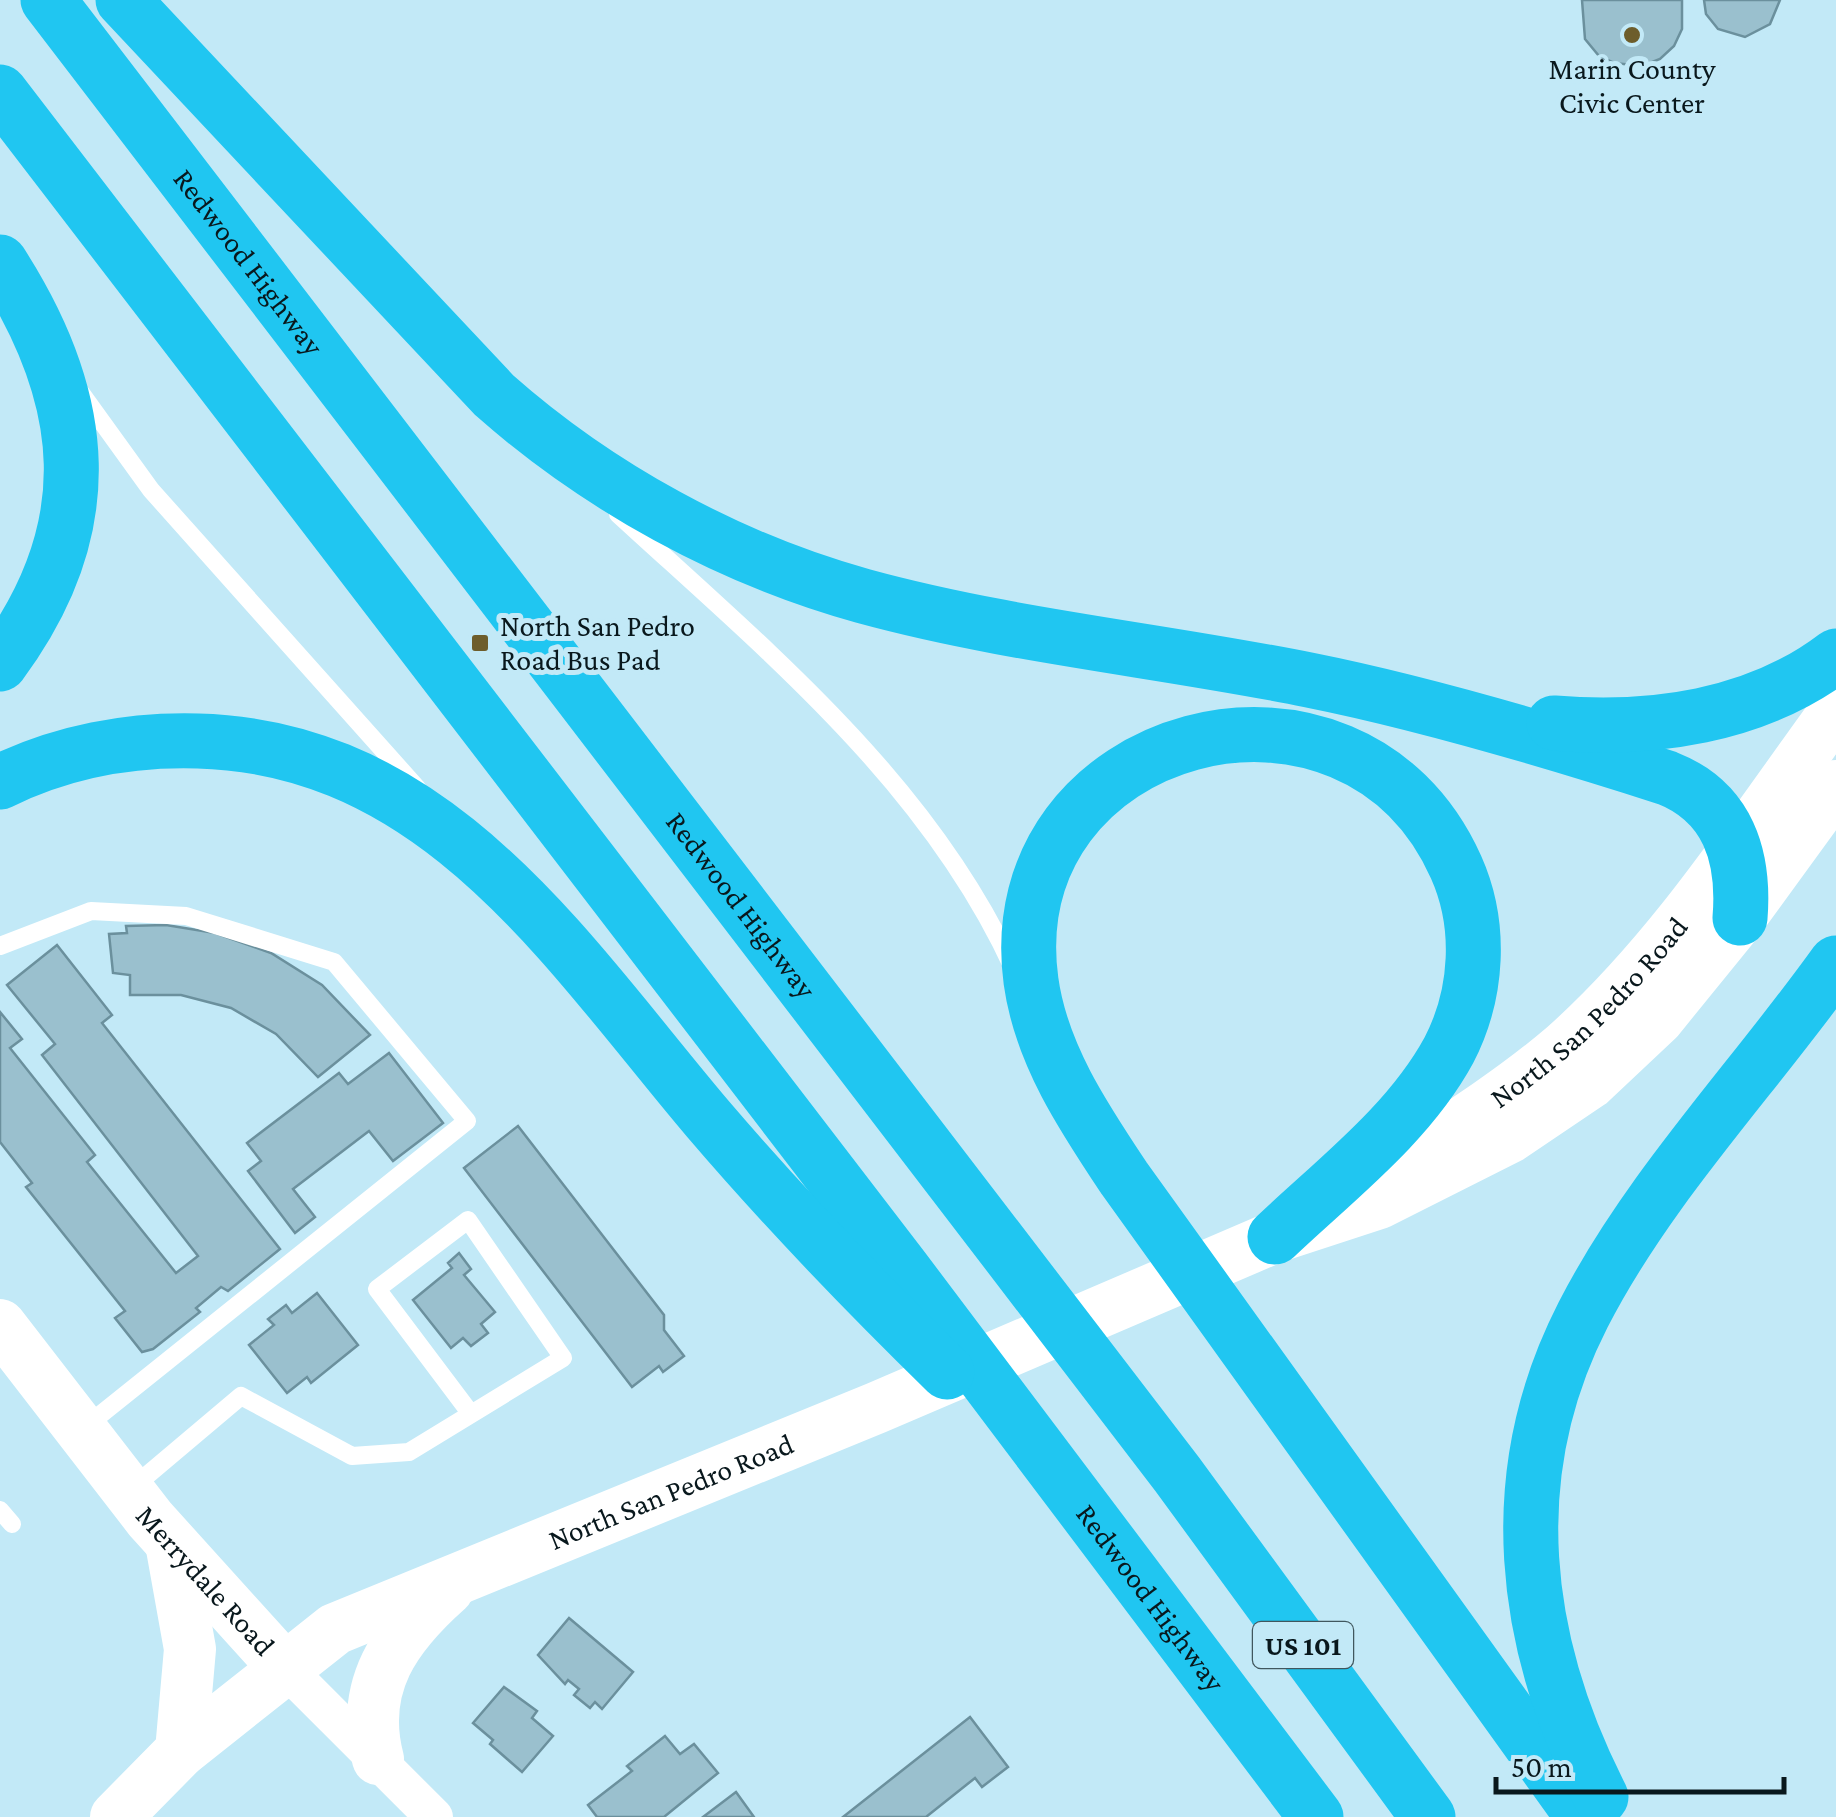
<svg xmlns="http://www.w3.org/2000/svg" width="1836" height="1817" font-family="'Crimson Pro',serif">
  <style>
    .building { fill: #9ac0ce; stroke: #6b909d; stroke-width: 2.5 }
    .lines { fill: none; stroke-linecap: round; stroke-linejoin: round }
    .service { stroke: #fff; stroke-width: 18 }
    .minor { stroke: #fff; stroke-width: 38 }
    .secondary { stroke: #fff; stroke-width: 52 }
    .motorway { stroke: #20c6f1; stroke-width: 55 }
    .poi-dot { fill: #6d5d2b; stroke: #c2e9f7; stroke-width: 4 }
    .labels { text-anchor: middle; stroke-width: 10; stroke-linejoin: round; paint-order: stroke }
    .shield { fill: #c2e9f7; stroke: #40575e; stroke-width: 2.5 }
    .shield-label { font-size: 28px; font-weight: bold; fill: #09181d }
    .poi-label { font-size: 30px; fill: #09181d; stroke: #c2e9f7 }
    .street-label { font-size: 30px; fill: #09181d; stroke: #c2e9f7 }
  </style>
  <rect width="100%" height="100%" fill="#c2e9f7"/>
  <g class="building">
    <path d="M1582,0H1682V29L1674,46L1660,59L1642,66L1614,63L1599,56L1585,39Z"/>
    <path d="M1704,0H1780L1770,24L1745,37L1718,29L1706,14Z"/>
    <path d="M166,925L215,933L271,953L322,985L370,1035L318,1077L276,1034L231,1008L181,995H130V975L113,973L109,934L127,933L126,926Z"/>
    <path d="M57,945L112,1015L102,1023L280,1249L228,1291L221,1287L196,1308L200,1312L153,1349L142,1352L115,1318L125,1311L26,1187L32,1183L0,1142V1012L22,1039L10,1048L95,1155L87,1162L176,1273L198,1256L42,1055L55,1044L7,985Z"/>
    <path d="M389,1053L443,1123L393,1161L369,1131L293,1189L315,1217L295,1233L248,1171L261,1161L247,1143L339,1073L348,1084Z"/>
    <path d="M518,1126L664,1315V1330L684,1356L663,1372L659,1366L632,1387L464,1168Z"/>
    <path d="M459,1253L471,1269L464,1275L495,1312L481,1324L488,1333L471,1346L463,1338L451,1348L413,1300L452,1268L448,1263Z"/>
    <path d="M317,1293L358,1345L311,1383L307,1377L287,1393L249,1345L274,1325L268,1319L286,1305L292,1313Z"/>
    <path d="M569,1618L633,1672L602,1709L595,1702L590,1708L574,1695L579,1689L568,1680L565,1684L538,1655Z"/>
    <path d="M504,1687L537,1711L532,1718L553,1736L522,1772L490,1744L493,1740L473,1723Z"/>
    <path d="M970,1717L1008,1767L982,1787L975,1778L926,1817H843Z"/>
    <path d="M665,1736L680,1754L694,1744L718,1773L664,1817H597L588,1805L632,1771L627,1766Z"/>
    <path d="M736,1792L754,1817H703Z"/>
  </g>
  <g class="lines">
    <g class="service">
      <path d="M81,393L151,490L417,788"/>
      <path d="M618,514C767,651 929,783 1014,970"/>
      <path d="M0,946L91,911L186,916L334,962L467,1121L85,1427"/>
      <path d="M132,1488L241,1396L352,1456L409,1452L563,1358L468,1220L377,1289L471,1414"/>
      <path d="M0,1510L12,1524"/>
    </g>
    <path class="minor" d="M283,1666L434,1817"/>
    <g class="secondary">
      <path id="s1" d="M1409,1157C1462,1123 1516,1088 1564,1047C1672,951 1751,826 1836,710"/>
      <path id="s2" d="M0,1325L150,1519L283,1666"/>
      <path d="M171,1543L190,1649L181,1751"/>
      <path d="M378,1759C359,1686 395,1636 448,1589"/>
      <path id="s3" d="M116,1817L181,1751L335,1629L876,1408L1275,1237L1379,1203L1510,1137L1590,1083L1658,1019L1740,918L1836,786"/>
    </g>
    <g class="motorway">
      <path id="s4" d="M48,0L1177,1474L1428,1817"/>
      <path d="M123,0L494,395C598,487 729,559 863,596C1009,636 1161,650 1309,680C1424,703 1555,742 1667,778C1728,802 1745,856 1740,918"/>
      <path id="s5" d="M0,92L903,1269L1316,1817"/>
      <path d="M0,262C89,400 101,528 0,664"/>
      <path d="M1554,723C1651,731 1756,717 1836,656"/>
      <path d="M0,782C61,752 130,739 198,741C439,747 568,954 708,1119C784,1208 864,1291 947,1372"/>
      <path d="M1275,1237C1335,1180 1409,1124 1449,1050C1478,994 1482,925 1456,867C1352,635 997,730 1031,981C1041,1054 1084,1118 1124,1178L1583,1817"/>
      <path d="M1601,1797C1522,1643 1501,1475 1583,1315C1648,1188 1753,1079 1836,963"/>
    </g>
  </g>
  <g class="poi-dot">
    <circle cx="1632" cy="35" r="10"/>
    <rect x="470" y="633" width="20" height="20" rx="5"/>
  </g>
  <g class="labels">
    <rect class="shield" x="1253" y="1622" width="100" height="46" rx="8"/>
    <g class="shield-label">
      <text x="1303" y="1655">US 101</text>
    </g>
    <g class="poi-label">
      <text x="1632" y="79">Marin County<tspan x="1632" dy="34">Civic Center</tspan></text>
      <text x="500" y="636" text-anchor="start">North San Pedro<tspan x="500" dy="34">Road Bus Pad</tspan></text>
    </g>
    <g class="street-label">
      <text dy="10" stroke="none"><textPath href="#s4" startOffset="330">Redwood Highway</textPath></text>
      <text dy="10" stroke="none"><textPath href="#s4" startOffset="1140">Redwood Highway</textPath></text>
      <text dy="10" stroke="none"><textPath href="#s1" startOffset="232">North San Pedro Road</textPath></text>
      <text dy="10" stroke="none"><textPath href="#s3" startOffset="652">North San Pedro Road</textPath></text>
      <text dy="10" stroke="none"><textPath href="#s2" startOffset="328">Merrydale Road</textPath></text>
      <text dy="10" stroke="none"><textPath href="#s5" startOffset="1895">Redwood Highway</textPath></text>
    </g>
  </g>
  <path d="M1496 1777v15h288v-15" fill="none" stroke="#09181d" stroke-width="5"/>
  <text x="1511" y="1777" font-size="30" fill="#09181d" stroke="#c2e9f7" stroke-width="8" paint-order="stroke">50 m</text>
</svg>
